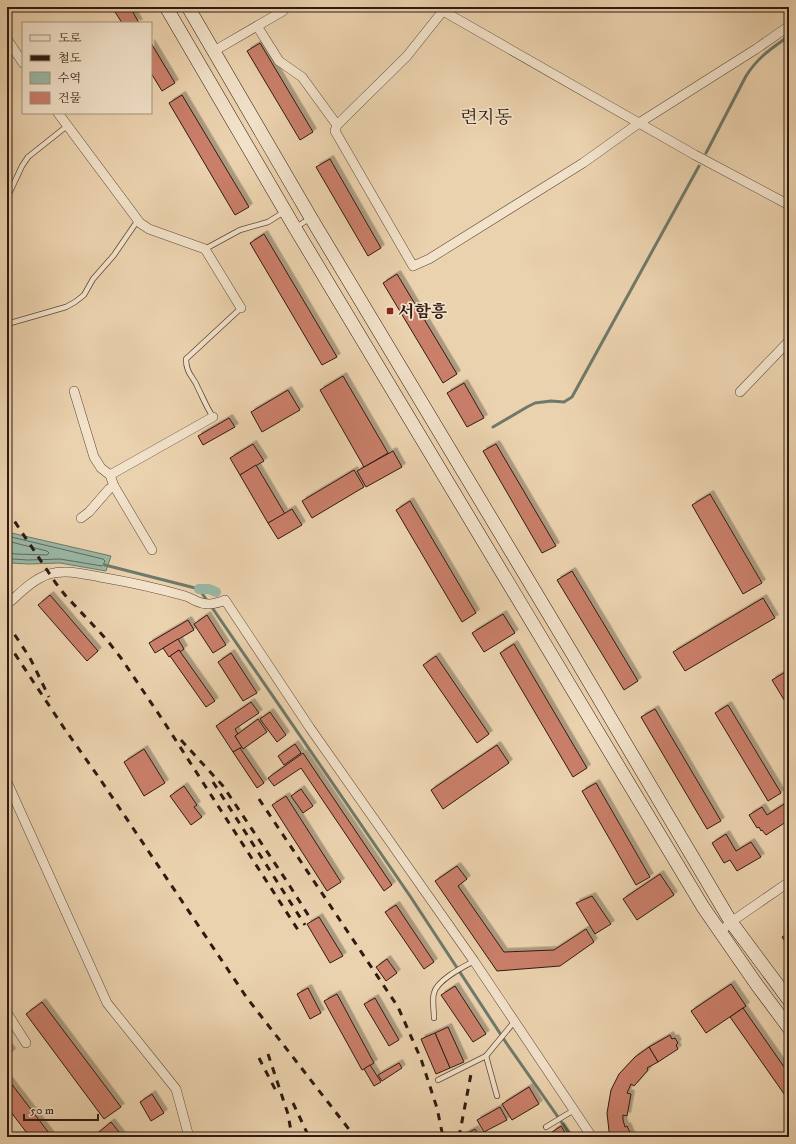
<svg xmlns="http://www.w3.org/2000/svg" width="796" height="1144" font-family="'IM FELL DW Pica','Noto Serif KR',serif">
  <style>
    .water { fill: #99b8a6; stroke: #6f796a }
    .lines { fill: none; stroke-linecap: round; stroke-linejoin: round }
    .shore { stroke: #64695c; stroke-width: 1 }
    .stream { stroke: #6f796a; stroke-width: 3 }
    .canal { stroke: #99b8a6; stroke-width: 10 }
    .building { fill: #ca7f6a; stroke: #2f1a11; filter: url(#shadow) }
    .lane-casing { stroke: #5e4838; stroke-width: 6 }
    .street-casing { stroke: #5e4838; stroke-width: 10 }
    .secondary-casing { stroke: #2f1a11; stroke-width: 14 }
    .lane { stroke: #f2e2ca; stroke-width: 4.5 }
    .street { stroke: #f2e2ca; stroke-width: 9 }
    .secondary { stroke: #f2e2ca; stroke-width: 13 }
    .rail { stroke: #2f1a11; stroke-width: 3; stroke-dasharray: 7 7; stroke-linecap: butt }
    .poi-dot { fill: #8f2418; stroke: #f2e2ca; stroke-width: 1.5 }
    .labels { text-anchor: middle; stroke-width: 3.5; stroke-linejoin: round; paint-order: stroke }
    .poi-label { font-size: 17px; font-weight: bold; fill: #2f1a11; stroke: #f2e2ca; text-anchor: start }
    .neighbourhood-label { font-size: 18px; fill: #2f1a11; stroke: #f2e2ca }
  </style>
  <defs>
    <filter id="shadow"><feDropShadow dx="3.5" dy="-3.5" stdDeviation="0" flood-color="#0004"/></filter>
  </defs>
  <rect width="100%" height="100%" fill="#ebd2ae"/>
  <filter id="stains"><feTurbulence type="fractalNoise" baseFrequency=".005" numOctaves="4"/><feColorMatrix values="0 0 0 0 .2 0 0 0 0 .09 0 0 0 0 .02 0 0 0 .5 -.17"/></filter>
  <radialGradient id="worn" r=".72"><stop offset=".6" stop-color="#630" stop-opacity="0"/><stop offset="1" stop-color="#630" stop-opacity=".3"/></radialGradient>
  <path class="water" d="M7,532L111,556L106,571L60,563L28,564L11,563L7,560Z"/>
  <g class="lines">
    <g class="shore">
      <path d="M7,536L103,559L105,561L103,565L102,566L60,559L28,560L13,559L7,557"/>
      <path d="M7,541L47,551L49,553L47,555L15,554L7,552"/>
    </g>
    <g class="stream">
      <path d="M706,153L746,76C758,57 771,49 789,36"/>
      <path d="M493,427L527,407L535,403L551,401L564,402L572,397L699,166"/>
      <path d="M105,565L199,589L208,602"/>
      <path d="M211,606L410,896L507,1044L572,1137"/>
    </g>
    <path class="canal" d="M199,589H209L216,592"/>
  </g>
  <g class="building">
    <path d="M112,7H130L139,23H122Z"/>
    <path d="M151,43L175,83L162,91L151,73Z"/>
    <path d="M260,43L313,132L300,140L247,51Z"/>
    <path d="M182,95L249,207L235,215L169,103Z"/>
    <path d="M330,159L381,248L368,256L316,167Z"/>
    <path d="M264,234L337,357L322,365L250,243Z"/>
    <path d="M397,274L457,374L443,383L383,283Z"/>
    <path d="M343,376L388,453L364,467L320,390Z"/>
    <path d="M464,383L484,418L467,427L447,393Z"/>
    <path d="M288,390L300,410L262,432L251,412Z"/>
    <path d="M229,418L235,427L203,445L198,436Z"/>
    <path d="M253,444L264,461L240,475L230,458Z"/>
    <path d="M496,444L556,546L542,553L483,451Z"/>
    <path d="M393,451L402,467L366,487L357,471Z"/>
    <path d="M256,465L285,514L268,523L240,475Z"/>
    <path d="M354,470L364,487L312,518L302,501Z"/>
    <path d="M710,494L762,583L743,594L692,505Z"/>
    <path d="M410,501L476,613L462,622L396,510Z"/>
    <path d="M292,509L302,525L278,539L268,523Z"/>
    <path d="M572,571L638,681L624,690L557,580Z"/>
    <path d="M50,595L98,651L87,661L38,605Z"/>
    <path d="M763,598L775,618L685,671L673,652Z"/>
    <path d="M503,614L515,633L484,652L472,633Z"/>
    <path d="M207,615L226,645L213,653L194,624Z"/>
    <path d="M188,620L194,630L155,653L149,643Z"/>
    <path d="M178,639L184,649L180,652L179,650L169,657L163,648Z"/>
    <path d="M514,644L587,768L573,777L500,653Z"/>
    <path d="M179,650L215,701L206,707L170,656Z"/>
    <path d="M231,653L257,693L243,701L218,662Z"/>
    <path d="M436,656L489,734L477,743L423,665Z"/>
    <path d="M787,671L789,675V708L772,680Z"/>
    <path d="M251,702L259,713L235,729L238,734L235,736L242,747L233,752L216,726Z"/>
    <path d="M728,705L781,793L768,801L715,713Z"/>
    <path d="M655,709L721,821L707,829L641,717Z"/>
    <path d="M270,712L286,735L277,742L260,719Z"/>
    <path d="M258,719L267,732L243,749L235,736Z"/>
    <path d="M295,744L301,753L284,765L278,756Z"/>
    <path d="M497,745L509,763L443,809L431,790Z"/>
    <path d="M240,748L264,783L257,788L233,752Z"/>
    <path d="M144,749L165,783L144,796L124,762Z"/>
    <path d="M303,753L392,885L384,891L301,768L274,786L268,778Z"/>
    <path d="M596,783L650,877L636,885L582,791Z"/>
    <path d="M184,786L197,805L194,807L202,817L191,825L170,796Z"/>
    <path d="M301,789L313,806L303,813L291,796Z"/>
    <path d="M286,796L341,882L327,891L272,805Z"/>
    <path d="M789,801V820L766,835L762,830L761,831L759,827L757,828L749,815L762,807L767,815Z"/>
    <path d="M726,834L736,851L751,842L761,857L737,871L730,860L724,863L712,843Z"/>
    <path d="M457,866L467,879L458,886L504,952L554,950L586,929L594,942L560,966L497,971L435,881Z"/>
    <path d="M660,874L674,895L637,920L623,899Z"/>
    <path d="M592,896L611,924L595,934L576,903Z"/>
    <path d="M396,905L434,962L424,969L385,912Z"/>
    <path d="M319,917L343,956L330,963L307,924Z"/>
    <path d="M789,933V947L782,937Z"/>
    <path d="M387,959L397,973L386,981L376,967Z"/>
    <path d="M731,984L746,1006L706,1033L691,1011Z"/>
    <path d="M455,986L486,1034L473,1042L441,995Z"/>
    <path d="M308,988L321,1013L310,1019L297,994Z"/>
    <path d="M337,994L374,1063L362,1070L324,1001Z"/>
    <path d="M375,998L399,1040L389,1046L364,1004Z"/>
    <path d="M42,1002L121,1107L104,1119L26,1014Z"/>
    <path d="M743,1008L789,1074V1096L787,1098L730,1017Z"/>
    <path d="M448,1027L464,1062L450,1068L435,1033Z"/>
    <path d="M435,1033L450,1068L436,1074L421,1039Z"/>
    <path d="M670,1035L672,1039L675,1038L678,1043L676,1045L678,1049L658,1062L649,1047Z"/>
    <path d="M7,1045L12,1052L7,1056Z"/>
    <path d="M649,1047L658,1062L647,1068L648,1070L634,1086L631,1084L627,1093L631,1094L627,1116L623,1115V1120L625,1127L627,1126L632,1137H611L609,1131L607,1113L611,1090L619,1074L635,1057Z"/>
    <path d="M399,1063L402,1068L382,1081L378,1075Z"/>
    <path d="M370,1065L381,1082L374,1086L364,1069Z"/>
    <path d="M7,1078L52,1137H30L7,1107Z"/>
    <path d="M529,1087L539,1104L512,1120L502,1104Z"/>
    <path d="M152,1094L164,1113L151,1121L140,1102Z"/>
    <path d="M500,1107L507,1120L484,1132L477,1120Z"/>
    <path d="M111,1122L123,1137H93Z"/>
    <path d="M561,1126L568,1137H556L552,1132Z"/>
    <path d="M475,1129L480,1137H463L462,1136Z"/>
  </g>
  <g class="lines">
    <defs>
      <g id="lane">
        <path d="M7,198L22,166L28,157L67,126"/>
        <path d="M295,228L309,219"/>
        <path d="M205,249L240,230L268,222L284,212"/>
        <path d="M7,324L66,307L75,302L84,295L93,279L114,255L138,220"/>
        <path d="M213,417C207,408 203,398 198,388C194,377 186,374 186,359L241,308"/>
        <path d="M434,1018C434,1012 432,998 434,993C437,980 463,967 474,961"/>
        <path d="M486,1056L497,1096"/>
        <path d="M438,1080L486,1056L514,1022"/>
        <path d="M546,1127L574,1110"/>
      </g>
      <g id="street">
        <path d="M436,7L695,155L789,205"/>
        <path d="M257,26L279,61L302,77L337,125L335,131L413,266L429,259L583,163L639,123L756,49L789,26"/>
        <path d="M7,39L23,63"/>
        <path d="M214,51L283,11"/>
        <path d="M58,113L140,223L149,229L205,249L241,308"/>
        <path d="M337,125L407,56L446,7"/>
        <path d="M74,391L94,457L101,468L110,475L114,486L152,550"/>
        <path d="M740,392L789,341"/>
        <path d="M110,475L213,417"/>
        <path d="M81,518L89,512L109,489L114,486"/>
        <path d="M11,601C22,591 34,579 49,574C66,569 84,574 100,577C129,582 157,588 185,596C189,597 192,599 196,601C206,606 215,604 225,600L310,728L474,961L592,1137"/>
        <path d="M7,782L107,1003L176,1089L189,1137"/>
        <path d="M720,932L731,922L789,882"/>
        <path d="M7,1013L26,1043"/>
      </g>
      <g id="secondary">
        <path d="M166,7L295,228L703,907L757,985L789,1028"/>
        <path d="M188,7L311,218L572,653L731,922L789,1000"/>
      </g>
    </defs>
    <use href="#lane" class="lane-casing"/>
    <use href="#street" class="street-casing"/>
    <use href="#secondary" class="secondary-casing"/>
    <use href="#lane" class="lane"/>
    <use href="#street" class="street"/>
    <use href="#secondary" class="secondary"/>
    <g class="rail">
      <path d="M7,510L55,582L65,595L107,640L121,658L164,722L298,930"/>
      <path d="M7,623L30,658L49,697"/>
      <path d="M7,642L64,728L100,779L247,998L355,1137"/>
      <path d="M181,740L223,786L286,880L312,921"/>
      <path d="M213,782L305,925"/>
      <path d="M259,799L398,1007L421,1059L437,1108L443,1137"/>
      <path d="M268,1054L288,1114L292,1137"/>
      <path d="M259,1058L276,1091"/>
      <path d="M293,1103L309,1137"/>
      <path d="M461,1137L460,1132L471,1074"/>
    </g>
  </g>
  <rect class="poi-dot" x="386" y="307" width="8" height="8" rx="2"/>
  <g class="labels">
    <g class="poi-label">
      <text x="398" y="317">서함흥</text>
    </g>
    <g class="neighbourhood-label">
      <text x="486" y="123">련지동</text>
    </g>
  </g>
  <rect width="796" height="1144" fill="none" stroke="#ebd2ae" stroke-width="24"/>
  <rect x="8" y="8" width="780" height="1128" fill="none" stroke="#2f1a11" stroke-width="2"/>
  <rect x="12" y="12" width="772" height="1120" fill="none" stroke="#2f1a11"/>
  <rect x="22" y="22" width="130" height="92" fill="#f2e2ca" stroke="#a49280"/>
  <rect x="30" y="35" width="20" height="6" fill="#f2e2ca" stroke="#a49280"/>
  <text x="58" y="42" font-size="12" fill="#2f1a11">도로</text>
  <rect x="30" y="55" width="20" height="6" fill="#2f1a11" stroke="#a49280"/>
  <text x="58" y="62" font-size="12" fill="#2f1a11">철도</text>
  <rect x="30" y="72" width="20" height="12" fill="#99b8a6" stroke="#a49280"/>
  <text x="58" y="82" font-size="12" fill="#2f1a11">수역</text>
  <rect x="30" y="92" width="20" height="12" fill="#ca7f6a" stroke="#a49280"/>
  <text x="58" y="102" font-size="12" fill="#2f1a11">건물</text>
  <path d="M24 1114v6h74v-6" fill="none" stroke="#2f1a11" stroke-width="2"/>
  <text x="30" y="1114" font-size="12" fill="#2f1a11" stroke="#f2e2ca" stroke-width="3" paint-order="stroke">50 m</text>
  <rect width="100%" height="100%" filter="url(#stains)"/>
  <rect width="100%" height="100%" fill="url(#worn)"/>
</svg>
